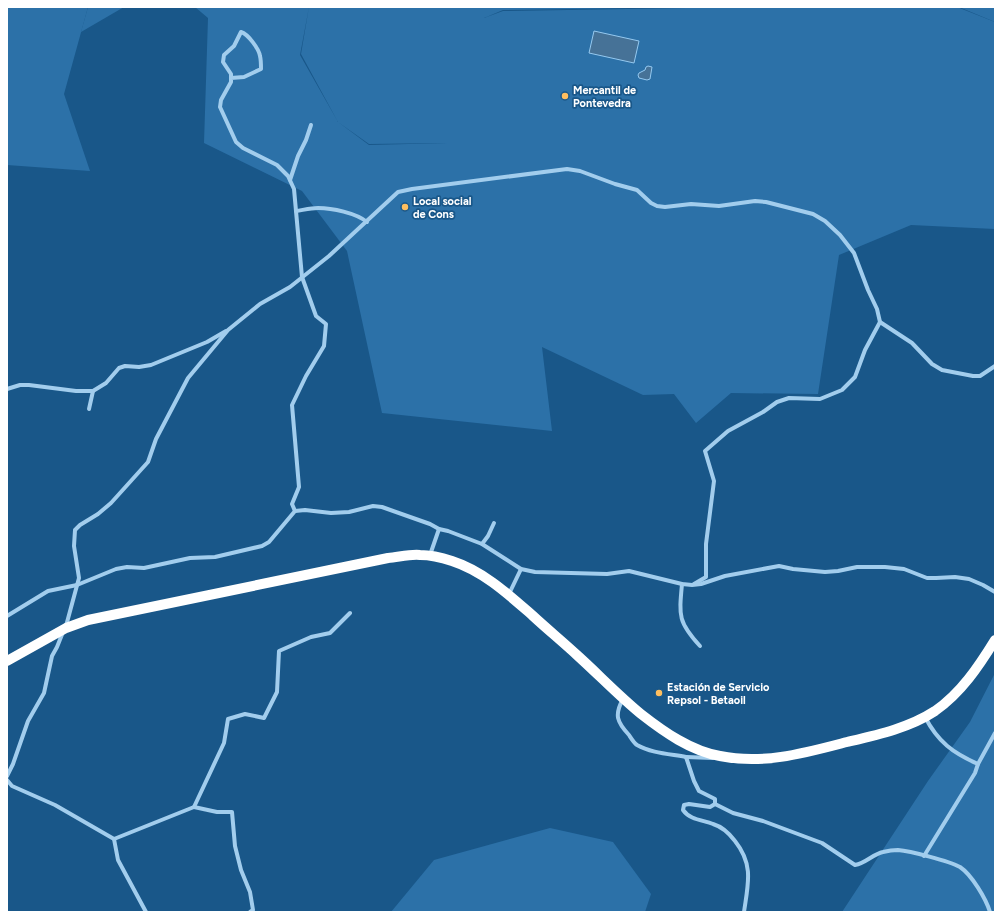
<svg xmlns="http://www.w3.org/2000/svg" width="1002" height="919" font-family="Figtree,sans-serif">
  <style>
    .green { fill: #2c71a8 }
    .water { fill: #467297; stroke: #95c9f0 }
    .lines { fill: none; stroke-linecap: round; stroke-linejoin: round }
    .street { stroke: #a2cded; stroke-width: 4 }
    .highway { stroke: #fff; stroke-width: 10 }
    .poi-dot { fill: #ffbf5f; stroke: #195789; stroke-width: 1.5 }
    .labels { text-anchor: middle; stroke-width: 3.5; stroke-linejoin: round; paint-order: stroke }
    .poi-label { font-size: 11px; font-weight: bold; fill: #fff; stroke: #195789; text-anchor: start }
  </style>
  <rect width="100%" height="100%" fill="#195789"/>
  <g class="green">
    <path d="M7,7H88L64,94L90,171L7,165Z"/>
    <path d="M88,7H124L81,32Z"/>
    <path d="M195,7H309L300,55L338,122L369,145L447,143L369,144L338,122L301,54L309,7H695L503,10L484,18L503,11L746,7H957L995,22V229L911,225L839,255L818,394L731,393L696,423L674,394L643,395L542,347L552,431L382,413L347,251L302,191L204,143L208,18Z"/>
    <path d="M959,7H995V22Z"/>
    <path d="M995,673V912H842L928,781L970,722Z"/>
    <path d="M550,828L613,842L651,894L645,912H391L434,860Z"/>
  </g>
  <g class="water">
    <path d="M594,31L639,41L634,63L589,53Z"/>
    <path d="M648,66L652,67L650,79L647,80L639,78L638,75L639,73L645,70L646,67Z"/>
  </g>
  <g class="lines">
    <g class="street">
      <path d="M231,78L244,77L261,69C261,65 261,60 260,56C259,49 248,34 241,32L234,46L224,55L223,62L231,74V82L221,100L220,107L236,142L243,148L277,165L288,176L294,189L302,277L316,316L326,324L324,346L306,376L292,405L299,487L292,504L295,511"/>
      <path d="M290,180L298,156L306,140L311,125"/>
      <path d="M296,211C303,210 311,208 318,208C332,208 356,213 367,222"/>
      <path d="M7,389L20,385H29L76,391H93L106,383L119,368L125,366L139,367L151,365L207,342L226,331"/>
      <path d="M89,409L93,391"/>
      <path d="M482,544L488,536L494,523"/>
      <path d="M430,555L439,529"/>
      <path d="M682,584C679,616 678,622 700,646"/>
      <path d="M694,584L706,577V544L714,481L705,451L728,431L763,412L777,402L789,398L820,399L842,390L855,377L865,350L880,322"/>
      <path d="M509,594L521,569"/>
      <path d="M7,616L48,591L77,585L116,569L127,567L144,568L190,558L215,557L262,546L269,542L295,511L305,510L331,513L349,512L373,506L382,507L430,524L439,529L448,531L482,544L521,569L535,572L607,574L629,571L682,584L692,585L701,584L725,576L779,566L793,569L825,572L838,571L857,567H885L904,569L927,578H936L955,577L969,579L983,585L995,592"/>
      <path d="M66,626L79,578L74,546L75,530L80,525L98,514L111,503L148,462L156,439L188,378L228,330L260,304L290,287L329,256L398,192L412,189L567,169L580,171L615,184L637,190L651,203L657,206L665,207L691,204L719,206L755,201L766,202L813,214L825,221L840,235L854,253L868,290L877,309L880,322L912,343L932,364L942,370L973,376H980L995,366"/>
      <path d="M623,699C614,715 617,722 629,735C631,738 634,743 637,745C651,753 670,754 686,757L694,781L699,791L715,799V804L710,807L689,804L684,805L683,810C690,820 703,820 713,824C723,827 729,833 735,841C754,865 748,884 744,912"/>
      <path d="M925,717C938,742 953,753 978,764L995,733"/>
      <path d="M686,757L713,758"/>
      <path d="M7,776L13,764L28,721L44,693L52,656L57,647L63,632"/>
      <path d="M7,780L12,786L55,805L114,839L118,860L146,912"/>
      <path d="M715,804L733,813L763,821L822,843L855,865C866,863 873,854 883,852C887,851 893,850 898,850C910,851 949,861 960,867C972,875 986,899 990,912"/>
      <path d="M194,807L217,812H232L235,846L241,870L250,892L253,910L250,912"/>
      <path d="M114,839L194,807L224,743L228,719L245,714L264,718L277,692L279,651L311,637L330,633L350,613"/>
      <path d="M924,856L975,773L978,764"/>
    </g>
    <path class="highway" d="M7,661L66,628L88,620L388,558C399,557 410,554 420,555C430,555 443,558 452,561C483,571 508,594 532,615C547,629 563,642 578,656C599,675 619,696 641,714C664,732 691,751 720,756C763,765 805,753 847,742C877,735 909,728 935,711C961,693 979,666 995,640"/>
  </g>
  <g class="poi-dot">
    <circle cx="565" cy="96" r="4"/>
    <circle cx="405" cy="207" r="4"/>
    <circle cx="659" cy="693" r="4"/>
  </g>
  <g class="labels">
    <g class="poi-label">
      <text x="573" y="94">Mercantil de<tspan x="573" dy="13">Pontevedra</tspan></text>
      <text x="413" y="205">Local social<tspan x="413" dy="13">de Cons</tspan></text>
      <text x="667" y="691">Estación de Servicio<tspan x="667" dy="13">Repsol - Betaoil</tspan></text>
    </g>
  </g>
  <rect width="1002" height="919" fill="none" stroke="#ffffff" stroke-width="16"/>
</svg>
